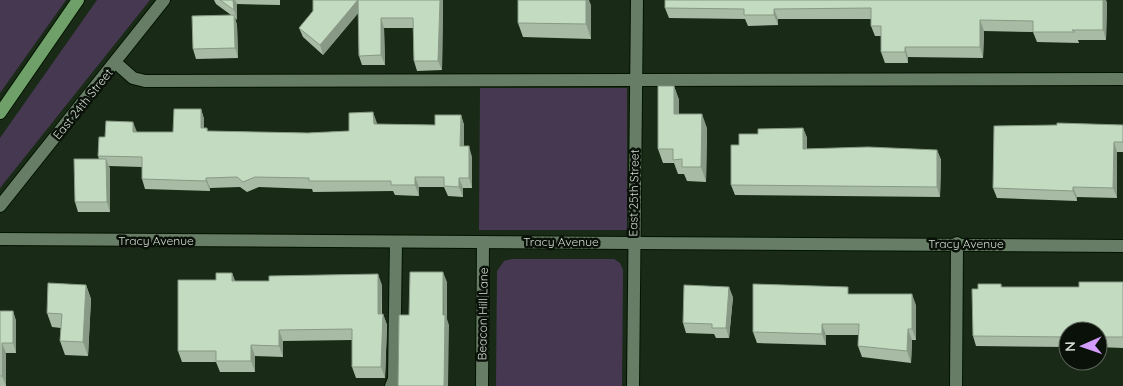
<svg xmlns="http://www.w3.org/2000/svg" width="1123" height="386" font-family="Quicksand,sans-serif">
  <style>
    .green { fill: #473852 }
    .lines { fill: none; stroke-linecap: round; stroke-linejoin: round }
    .minor-casing { stroke: #031302; stroke-width: 14 }
    .major-casing { stroke: #031302; stroke-width: 14 }
    .minor { stroke: #687d65; stroke-width: 12 }
    .major { stroke: #6fa069; stroke-width: 12 }
    .wall { fill: #a8bca5 }
    .shaded-wall { fill: #889986 }
    .building { fill: #c3dbc0; stroke: #889986 }
    .labels { text-anchor: middle; stroke-width: 5; stroke-linejoin: round; paint-order: stroke }
    .street-label { font-size: 12px; fill: #d3ded1; stroke: #091108 }
  </style>
  <rect width="100%" height="100%" fill="#192b16"/>
  <g class="green">
    <path d="M0,0H66L0,93Z"/>
    <path d="M97,0H150L0,188V138Z"/>
    <path d="M480,88H627V230H479Z"/>
    <path d="M512,259H614L620,263L623,270L622,386H496L497,271L504,261Z"/>
  </g>
  <g class="lines">
    <defs>
      <g id="minor">
        <path d="M116,63L133,78L145,81L1123,79"/>
        <path d="M0,206L164,0"/>
        <path d="M0,239L1123,246"/>
        <path d="M391,386L394,379L396,242"/>
        <path d="M482,386L483,242"/>
        <path d="M633,386L637,0"/>
        <path d="M956,386L957,243"/>
      </g>
      <path id="major" d="M0,113L78,0"/>
    </defs>
    <use href="#minor" class="minor-casing"/>
    <use href="#major" class="major-casing"/>
    <use href="#minor" class="minor"/>
    <use href="#major" class="major"/>
  </g>
  <g class="wall">
    <path d="M214,0H280V5L237,4V20L235,18L237,25L238,58L196,59L193,49L231,15L216,4Z"/>
    <path d="M443,0L442,70L417,71L414,61L413,28H384L385,65H362L359,56L358,13L323,55L303,37L299,28L313,11Z"/>
    <path d="M1107,2L1106,40H1078L1079,43L1037,42L1033,32L984,31L983,58L908,57V63H885L881,52V36H875L871,26V19H778V25L748,26L745,19L669,18L665,8Z"/>
    <path d="M591,5V39L523,37L518,23Z"/>
    <path d="M674,86L679,100V114L707,128L706,182L687,181L684,174H678L674,163H663L658,149Z"/>
    <path d="M201,109L204,119V128H207L208,131L308,133L349,131L377,123V124L435,125L461,115L464,125V146L472,157V188H463V197L448,196L444,187H419V196L395,195L393,191L313,192L312,189L259,187L247,192L240,187L210,188V191L145,189L142,179V167L109,166L110,169V212H78L75,202L99,159L98,156L105,137L137,132H173Z"/>
    <path d="M1123,125V152H1117V198L1077,197V201L997,198L993,188Z"/>
    <path d="M803,128L807,138V149L937,150L941,160L940,197L735,195L731,185L739,145L758,134Z"/>
    <path d="M232,273L235,281L382,285V314H383L387,325L385,378H356L352,367V340L283,341V357L255,356V372H220L216,362H182L178,351L216,280Z"/>
    <path d="M1123,282V348L1098,347V331H1068V347L976,346L973,336L978,289L1001,284L1002,287H1079Z"/>
    <path d="M86,285L91,299L88,356L65,355L60,341L61,328L52,327L47,313Z"/>
    <path d="M851,294L916,305V340H912L911,363L862,357L858,346V335H826V345L757,343L753,332Z"/>
    <path d="M733,297L729,338H716L714,334L686,333L683,323Z"/>
    <path d="M0,311H13L16,321V353H6V386H0Z"/>
  </g>
  <g class="shaded-wall">
    <path d="M233,0H235L237,4V20L234,10Z"/>
    <path d="M358,0L361,10L323,55L320,45Z"/>
    <path d="M440,0H443L442,70L438,61Z"/>
    <path d="M586,0H589L591,5V39L586,24Z"/>
    <path d="M1103,0H1106L1107,2L1106,40L1103,30Z"/>
    <path d="M774,9L778,19V25L774,15Z"/>
    <path d="M234,15L237,25L238,58L235,48Z"/>
    <path d="M381,18L384,28L385,65L381,55Z"/>
    <path d="M980,20L984,31L983,58L980,47Z"/>
    <path d="M905,47L908,57V63L905,52Z"/>
    <path d="M674,86L679,100V128L674,114Z"/>
    <path d="M201,109L204,119V138L201,128Z"/>
    <path d="M373,112L377,123V135L374,124Z"/>
    <path d="M702,114L707,128L706,182L701,167Z"/>
    <path d="M461,115L464,125V157L460,146Z"/>
    <path d="M133,122L137,132H133Z"/>
    <path d="M803,128L807,138V159L803,149Z"/>
    <path d="M1114,142L1117,152V198L1113,188Z"/>
    <path d="M469,146L472,157V188L469,178Z"/>
    <path d="M937,150L941,160L940,197L937,187Z"/>
    <path d="M106,159L110,169V212L107,202Z"/>
    <path d="M415,177L419,187V196L415,185Z"/>
    <path d="M206,178L210,188V191L206,181Z"/>
    <path d="M459,178L463,188V197L459,187Z"/>
    <path d="M1073,187L1077,197V201L1073,191Z"/>
    <path d="M443,272L447,282V319L449,325L448,386H444Z"/>
    <path d="M232,273L236,284L232,281Z"/>
    <path d="M378,274L382,285L381,325L378,314Z"/>
    <path d="M86,285L91,299L88,356L83,342Z"/>
    <path d="M729,287L733,297L729,338L726,328Z"/>
    <path d="M912,294L916,305V340L912,329Z"/>
    <path d="M13,311L16,321V353L13,343Z"/>
    <path d="M383,314L387,325L385,378L381,367Z"/>
    <path d="M822,324L826,335V345L822,334Z"/>
    <path d="M908,329L912,340L911,363L907,351Z"/>
    <path d="M279,330L283,341V357L279,346Z"/>
    <path d="M2,343L6,353V386L2,376Z"/>
    <path d="M251,345L255,356V372L251,361Z"/>
  </g>
  <g class="building">
    <path d="M220,0H233L234,10Z"/>
    <path d="M313,0H358L320,45L299,28L313,11Z"/>
    <path d="M358,0H440L438,61H414L413,18H381V55L359,56Z"/>
    <path d="M518,0H586V24L518,23Z"/>
    <path d="M665,0H1103V30H1072L1075,32H1033V21L980,20V47H905V52H881V26H871V8L774,9V15H744V9L665,8Z"/>
    <path d="M234,15L235,48L193,49L192,16Z"/>
    <path d="M658,86H674V114H702L701,167H682V159L673,160V149H658Z"/>
    <path d="M174,109H201V128H207V131L308,133L349,131V113L373,112L374,124L435,125V115H461L460,146H469V178H459V187L444,186V177H415V185H391V181H309V178L255,177L243,182L237,177L206,178V181L142,179V157L98,156L99,137H105L106,121L133,122V132H173Z"/>
    <path d="M1057,123L1123,125V142H1114L1113,188L1073,187V191L993,188L994,126L1057,125Z"/>
    <path d="M803,128V149L868,147L937,150V187L731,185V145H739V134H758V129Z"/>
    <path d="M74,159H106L107,202H75Z"/>
    <path d="M410,272H443V315H445L444,386H398L399,315H409Z"/>
    <path d="M216,273H232V281H269V276L378,274V314H383L381,367H352V329L279,330V346L251,345V361H216V351H178V280H216Z"/>
    <path d="M1079,282H1123V337H1098V331H1068V337L973,336L972,289H978V284H1001V287H1079Z"/>
    <path d="M48,283L86,285L83,342L60,341L62,314L47,313Z"/>
    <path d="M753,284L848,287V294H912V329H908L907,351L858,346L859,324H822V334L753,332Z"/>
    <path d="M684,285L729,287L726,328H712V324L683,323Z"/>
    <path d="M0,311H13V343H2V376H0Z"/>
  </g>
  <g class="labels">
    <g class="street-label">
      <text transform="translate(83 104) rotate(-51)" y="4">East 24th Street</text>
      <text transform="translate(634 193) rotate(-89)" y="4">East 25th Street</text>
      <text x="156" y="245">Tracy Avenue</text>
      <text x="561" y="246">Tracy Avenue</text>
      <text x="966" y="248">Tracy Avenue</text>
      <text transform="translate(483 314) rotate(-89)" y="4">Beacon Hill Lane</text>
    </g>
  </g>
  <g transform="translate(1083 346) rotate(268)"><circle r="24" fill="#091108" stroke="#5a6358"/>
  <path d="M0-4L9 19L0 12L-9 19Z" fill="#d49cfb"/>
  <text y="-8" font-size="14" font-weight="bold" text-anchor="middle" fill="#d3ded1">N</text>
  </g>
</svg>
